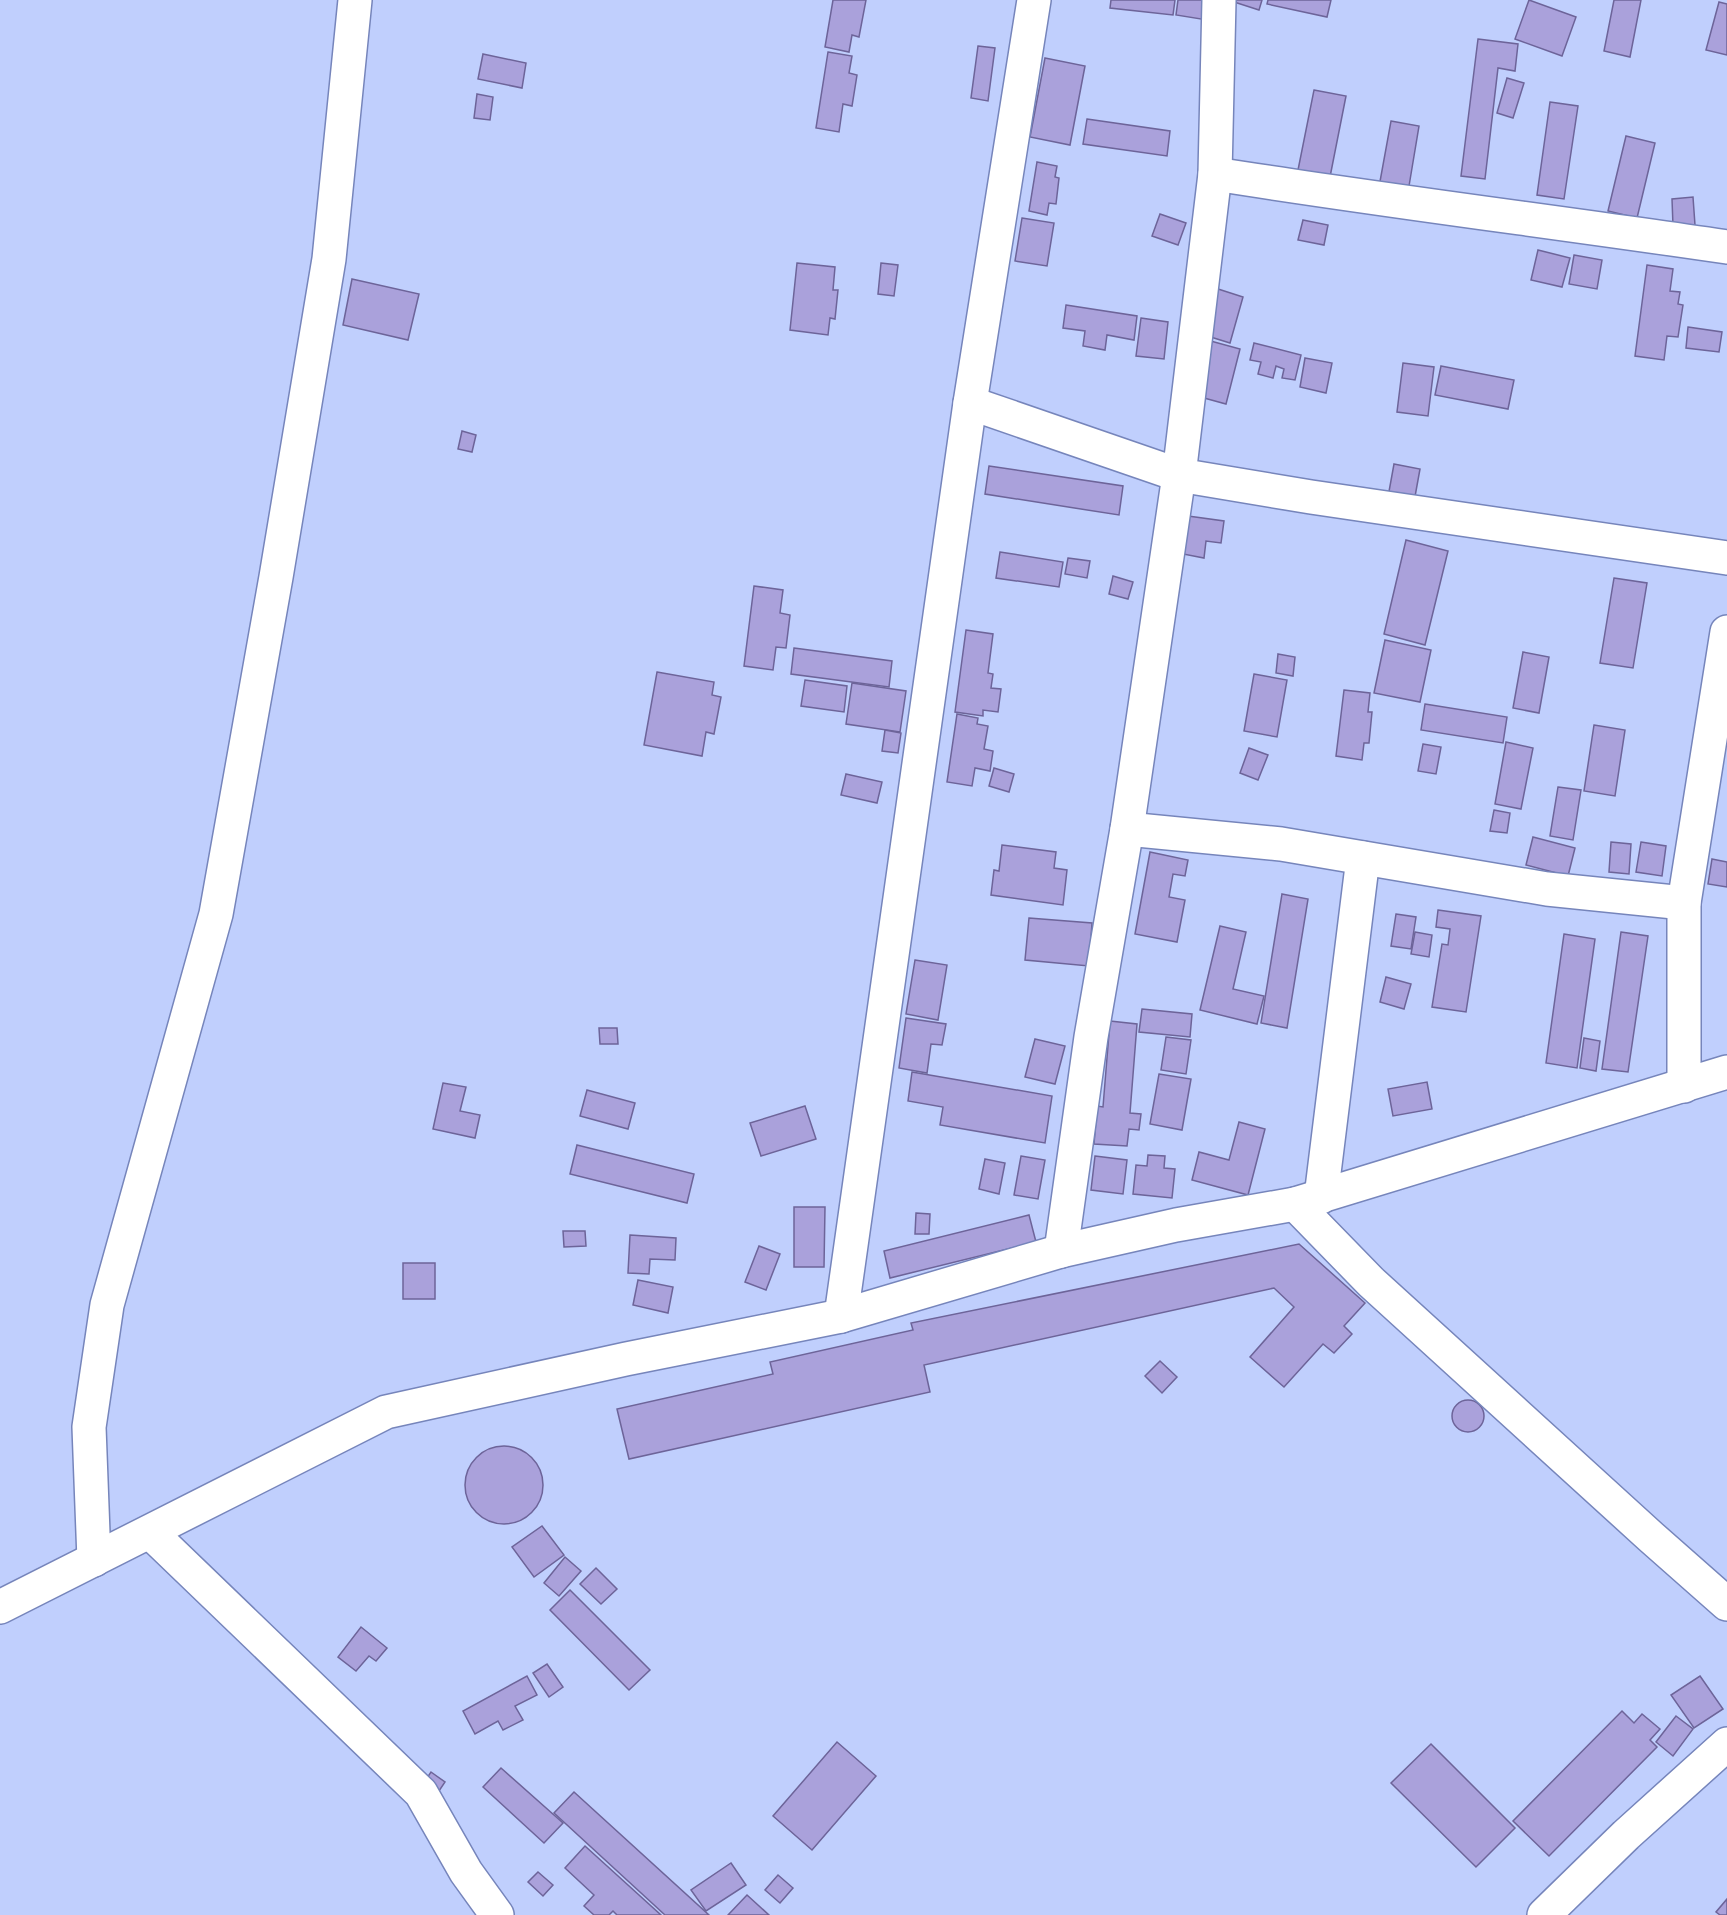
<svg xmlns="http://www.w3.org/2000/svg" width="1727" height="1915" font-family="Roboto,sans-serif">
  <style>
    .building { fill: #aaa1db; stroke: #6d6499; stroke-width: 1.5 }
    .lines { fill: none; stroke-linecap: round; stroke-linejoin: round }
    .minor-casing { stroke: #7685bb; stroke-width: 36 }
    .secondary-casing { stroke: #7685bb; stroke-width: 36 }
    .minor { stroke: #fff; stroke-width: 33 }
    .secondary { stroke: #fff; stroke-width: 33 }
  </style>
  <rect width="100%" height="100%" fill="#c0cffd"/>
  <g class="building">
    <path d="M833,0H866L859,37L852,35L849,52L825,47Z"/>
    <path d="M1111,0H1175L1173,15L1110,8Z"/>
    <path d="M1178,0H1210L1207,20L1176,15Z"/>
    <path d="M1228,0H1262L1259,10Z"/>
    <path d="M1268,0H1331L1327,17L1267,4Z"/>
    <path d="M1529,0L1576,17L1562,56L1515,39Z"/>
    <path d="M1614,0H1641L1630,57L1604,51Z"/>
    <path d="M1719,2L1727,4V55L1706,50Z"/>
    <path d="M1478,39L1518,44L1515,71L1498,68L1485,179L1461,176Z"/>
    <path d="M978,46L995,48L988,101L971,98Z"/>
    <path d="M828,52L852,56L849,73L857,75L852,106L843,104L839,132L816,128Z"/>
    <path d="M483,54L526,63L522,88L478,79Z"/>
    <path d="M1045,58L1085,66L1070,145L1030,137Z"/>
    <path d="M1507,78L1524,83L1513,118L1497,113Z"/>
    <path d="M1314,90L1346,96L1329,182L1297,175Z"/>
    <path d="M477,94L493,97L490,120L474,118Z"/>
    <path d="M1550,102L1578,106L1564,199L1537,195Z"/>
    <path d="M1087,119L1170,131L1167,156L1083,144Z"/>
    <path d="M1391,121L1419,126L1408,192L1379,187Z"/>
    <path d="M1626,136L1655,143L1637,218L1608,211Z"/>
    <path d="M1037,162L1057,166L1055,177L1059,178L1056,204L1049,203L1047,215L1029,211Z"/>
    <path d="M1693,197L1695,225L1673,226L1672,199Z"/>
    <path d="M1160,214L1186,223L1178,245L1152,236Z"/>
    <path d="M1022,218L1054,223L1047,266L1015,261Z"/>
    <path d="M1303,220L1328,225L1324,245L1298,240Z"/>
    <path d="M1538,250L1570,258L1562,287L1531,280Z"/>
    <path d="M1574,255L1602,260L1597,289L1569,284Z"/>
    <path d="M797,263L835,267L833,290H838L835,319L830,318L828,335L790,330Z"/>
    <path d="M881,263L898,265L894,296L878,294Z"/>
    <path d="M1647,265L1673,269L1670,291L1680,292L1678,304L1683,305L1678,337L1667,336L1664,360L1635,356Z"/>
    <path d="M352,279L419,294L408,340L343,325Z"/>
    <path d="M1215,288L1243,297L1230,343L1201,334Z"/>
    <path d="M1066,305L1137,316L1134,340L1107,335L1105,350L1083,346L1085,331L1063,328Z"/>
    <path d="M1141,318L1168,322L1164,359L1136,356Z"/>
    <path d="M1688,327L1722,332L1719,352L1686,348Z"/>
    <path d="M1207,340L1240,349L1226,404L1193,395Z"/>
    <path d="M1254,343L1301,355L1295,380L1282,378L1284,369L1276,366L1273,378L1258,374L1261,362L1250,360Z"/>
    <path d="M1305,358L1332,363L1326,393L1300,387Z"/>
    <path d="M1403,363L1434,367L1428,416L1397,412Z"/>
    <path d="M1441,366L1514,380L1508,409L1435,395Z"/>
    <path d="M462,431L476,435L472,452L458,449Z"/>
    <path d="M1394,464L1420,469L1414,502L1388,497Z"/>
    <path d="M989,466L1123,486L1119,515L985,494Z"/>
    <path d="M1188,516L1224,521L1221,543L1206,541L1204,558L1183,554Z"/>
    <path d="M1406,540L1448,551L1425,645L1384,634Z"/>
    <path d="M1000,552L1063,562L1059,587L996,578Z"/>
    <path d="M1068,558L1090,561L1087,578L1065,574Z"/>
    <path d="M1113,576L1133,582L1128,599L1109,594Z"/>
    <path d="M1614,578L1647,583L1633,668L1600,663Z"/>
    <path d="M754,586L783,590L780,613L790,615L786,648L776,647L773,670L744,666Z"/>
    <path d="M966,630L993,634L988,673L993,674L991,688L1001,689L998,712L983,710V716L955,712Z"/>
    <path d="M1385,640L1431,650L1420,702L1374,693Z"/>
    <path d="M794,648L892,661L889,687L791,674Z"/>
    <path d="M1523,652L1549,657L1539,713L1513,708Z"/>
    <path d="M1278,654L1295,657L1293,676L1276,673Z"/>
    <path d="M657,672L714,682L712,695L721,697L714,734L706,732L702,756L644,745Z"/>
    <path d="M1254,674L1287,680L1277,737L1244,731Z"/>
    <path d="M805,680L847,686L844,712L801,706Z"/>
    <path d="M852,683L906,691L900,732L846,724Z"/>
    <path d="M1344,690L1370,693L1368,712H1372L1369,743H1364L1362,760L1336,756Z"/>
    <path d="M1425,704L1507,717L1503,743L1421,730Z"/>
    <path d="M957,714L978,718L977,724L988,726L984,749L993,751L990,771L975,768L972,786L947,782Z"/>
    <path d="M1594,725L1625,730L1615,796L1584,791Z"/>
    <path d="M885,730L901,733L898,753L882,751Z"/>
    <path d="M1506,742L1533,748L1521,809L1495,804Z"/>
    <path d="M1423,744L1441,747L1436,774L1418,771Z"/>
    <path d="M1249,748L1268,755L1258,780L1240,773Z"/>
    <path d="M994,768L1014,774L1009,792L989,786Z"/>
    <path d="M846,774L882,782L877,803L841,795Z"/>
    <path d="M1558,787L1581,790L1573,840L1550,836Z"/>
    <path d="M1494,810L1510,813L1507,833L1490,831Z"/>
    <path d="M1533,837L1575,848L1568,876L1526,865Z"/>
    <path d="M1611,842L1631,844L1629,874L1609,872Z"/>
    <path d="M1641,842L1666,846L1662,876L1636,872Z"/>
    <path d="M1002,845L1056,852L1054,868L1067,870L1063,905L991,895L994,870L999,871Z"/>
    <path d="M1150,852L1188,860L1185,876L1173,874L1169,897L1185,900L1177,942L1135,934Z"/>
    <path d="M1712,859L1727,862V887L1708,884Z"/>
    <path d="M1282,894L1308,899L1287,1028L1261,1023Z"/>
    <path d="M1438,910L1481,916L1466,1012L1432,1007L1442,944L1448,945L1450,929L1436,927Z"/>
    <path d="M1396,914L1416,917L1411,949L1391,946Z"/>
    <path d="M1029,918L1092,923L1089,966L1025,960Z"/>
    <path d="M1220,926L1246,932L1233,989L1264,996L1257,1024L1200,1010Z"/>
    <path d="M1415,932L1432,935L1429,957L1411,954Z"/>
    <path d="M1621,932L1648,936L1628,1072L1602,1069Z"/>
    <path d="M1564,934L1595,939L1577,1068L1546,1063Z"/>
    <path d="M915,960L947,965L938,1020L906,1014Z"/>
    <path d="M1386,977L1411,984L1404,1009L1380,1002Z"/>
    <path d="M1142,1009L1192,1014L1190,1037L1139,1032Z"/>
    <path d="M906,1018L946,1024L942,1045L931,1044L927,1073L899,1068Z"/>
    <path d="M1110,1021L1137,1024L1130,1113L1141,1114L1139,1130L1129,1129L1127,1146L1094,1144L1097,1106L1103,1107Z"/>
    <path d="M599,1028H617L618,1044H600Z"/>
    <path d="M1166,1037L1191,1040L1186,1074L1161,1070Z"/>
    <path d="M1584,1038L1600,1041L1596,1071L1580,1068Z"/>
    <path d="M1035,1039L1065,1046L1055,1084L1025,1077Z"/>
    <path d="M912,1072L1052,1096L1045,1143L940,1125L943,1107L908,1101Z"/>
    <path d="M1159,1074L1191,1079L1182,1130L1150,1124Z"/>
    <path d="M1427,1082L1432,1109L1393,1116L1388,1089Z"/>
    <path d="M443,1083L466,1087L460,1111L480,1115L475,1138L433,1129Z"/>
    <path d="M587,1090L635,1103L628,1129L580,1116Z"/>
    <path d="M805,1106L816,1139L761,1156L750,1123Z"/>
    <path d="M1239,1122L1265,1129L1248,1195L1192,1180L1199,1152L1229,1160Z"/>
    <path d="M577,1145L694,1174L687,1203L570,1174Z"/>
    <path d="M1148,1155L1165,1156L1164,1168L1175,1169L1172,1198L1133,1194L1136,1165L1147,1166Z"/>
    <path d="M1021,1156L1045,1160L1038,1199L1014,1195Z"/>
    <path d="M1095,1156L1127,1160L1123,1194L1091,1190Z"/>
    <path d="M985,1159L1005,1163L999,1194L979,1189Z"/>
    <path d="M794,1207H825L824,1267H794Z"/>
    <path d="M916,1213L930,1214L929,1234H915Z"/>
    <path d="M1029,1215L1036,1242L890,1278L884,1251Z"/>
    <path d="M563,1231H585L586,1246L564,1247Z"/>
    <path d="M630,1235L676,1238L675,1260L650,1259L649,1274L628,1273Z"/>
    <path d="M1299,1244L1365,1303L1344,1326L1352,1334L1334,1353L1323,1344L1284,1387L1250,1357L1294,1307L1274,1288L924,1365L930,1392L629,1459L617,1409L773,1374L770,1362L913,1330L911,1323Z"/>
    <path d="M759,1246L780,1254L766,1290L745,1282Z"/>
    <rect x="403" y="1263" width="32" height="36"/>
    <path d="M638,1280L673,1287L668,1313L633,1305Z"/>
    <path d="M1160,1361L1177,1377L1162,1393L1145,1376Z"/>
    <circle cx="1468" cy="1416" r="16"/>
    <circle cx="504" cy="1485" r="39"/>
    <path d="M542,1526L564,1555L534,1577L512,1547Z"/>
    <path d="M565,1557L581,1571L559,1596L544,1583Z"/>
    <path d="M596,1568L617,1589L601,1604L580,1584Z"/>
    <path d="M570,1590L650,1670L629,1690L550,1610Z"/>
    <path d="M361,1627L387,1648L376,1661L369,1656L356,1671L338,1657Z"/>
    <path d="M547,1664L563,1687L549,1697L533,1673Z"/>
    <path d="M527,1676L537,1695L515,1706L523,1720L503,1730L498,1721L475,1734L463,1711Z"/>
    <path d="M1700,1676L1723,1709L1694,1728L1671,1695Z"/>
    <path d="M1622,1711L1634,1723L1642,1714L1660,1729L1650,1740L1657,1747L1549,1856L1513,1821Z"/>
    <path d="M1676,1716L1693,1729L1673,1756L1656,1742Z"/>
    <path d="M837,1742L876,1776L812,1850L773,1816Z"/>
    <path d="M1431,1744L1515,1828L1476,1867L1391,1783Z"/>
    <path d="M501,1768L563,1823L544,1843L483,1787Z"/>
    <path d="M431,1772L445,1782L437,1794L423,1784Z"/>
    <path d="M574,1792L709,1915H665L554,1813Z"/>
    <path d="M585,1846L661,1915H617L613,1911L609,1915H594L584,1906L594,1895L565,1868Z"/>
    <path d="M731,1863L746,1885L706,1911L691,1890Z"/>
    <path d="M538,1872L553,1885L543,1896L528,1882Z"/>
    <path d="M778,1875L793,1888L780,1903L765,1890Z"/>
    <path d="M747,1895L769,1915H728Z"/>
    <path d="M1727,1899V1915H1720L1716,1912Z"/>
  </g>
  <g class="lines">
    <defs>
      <g id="minor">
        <path d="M1215,174C1385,201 1557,222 1727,247"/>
        <path d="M970,403L1179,475L1311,497L1727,558"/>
        <path d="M1127,829L1281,844L1547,889L1684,903"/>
        <path d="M1684,1086V903L1727,632"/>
        <path d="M1321,1197L1363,858"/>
        <path d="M1295,1204L1371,1282L1651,1537L1727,1604"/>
        <path d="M1061,1251L1091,1037L1127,829L1179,475L1215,174L1219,0"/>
        <path d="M841,1316L970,403L1034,0"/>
        <path d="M150,1532L421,1793L466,1872L497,1915"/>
        <path d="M94,1560L89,1427L107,1305L216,914L276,577L329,259L355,0"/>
        <path d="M1544,1915L1626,1835L1727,1744"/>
      </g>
      <path id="secondary" d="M0,1607L386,1412L626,1359L841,1316L1061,1251L1176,1225L1295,1204L1727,1072"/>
    </defs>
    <use href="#minor" class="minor-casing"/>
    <use href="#secondary" class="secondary-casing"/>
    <use href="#minor" class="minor"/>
    <use href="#secondary" class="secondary"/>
  </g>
</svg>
